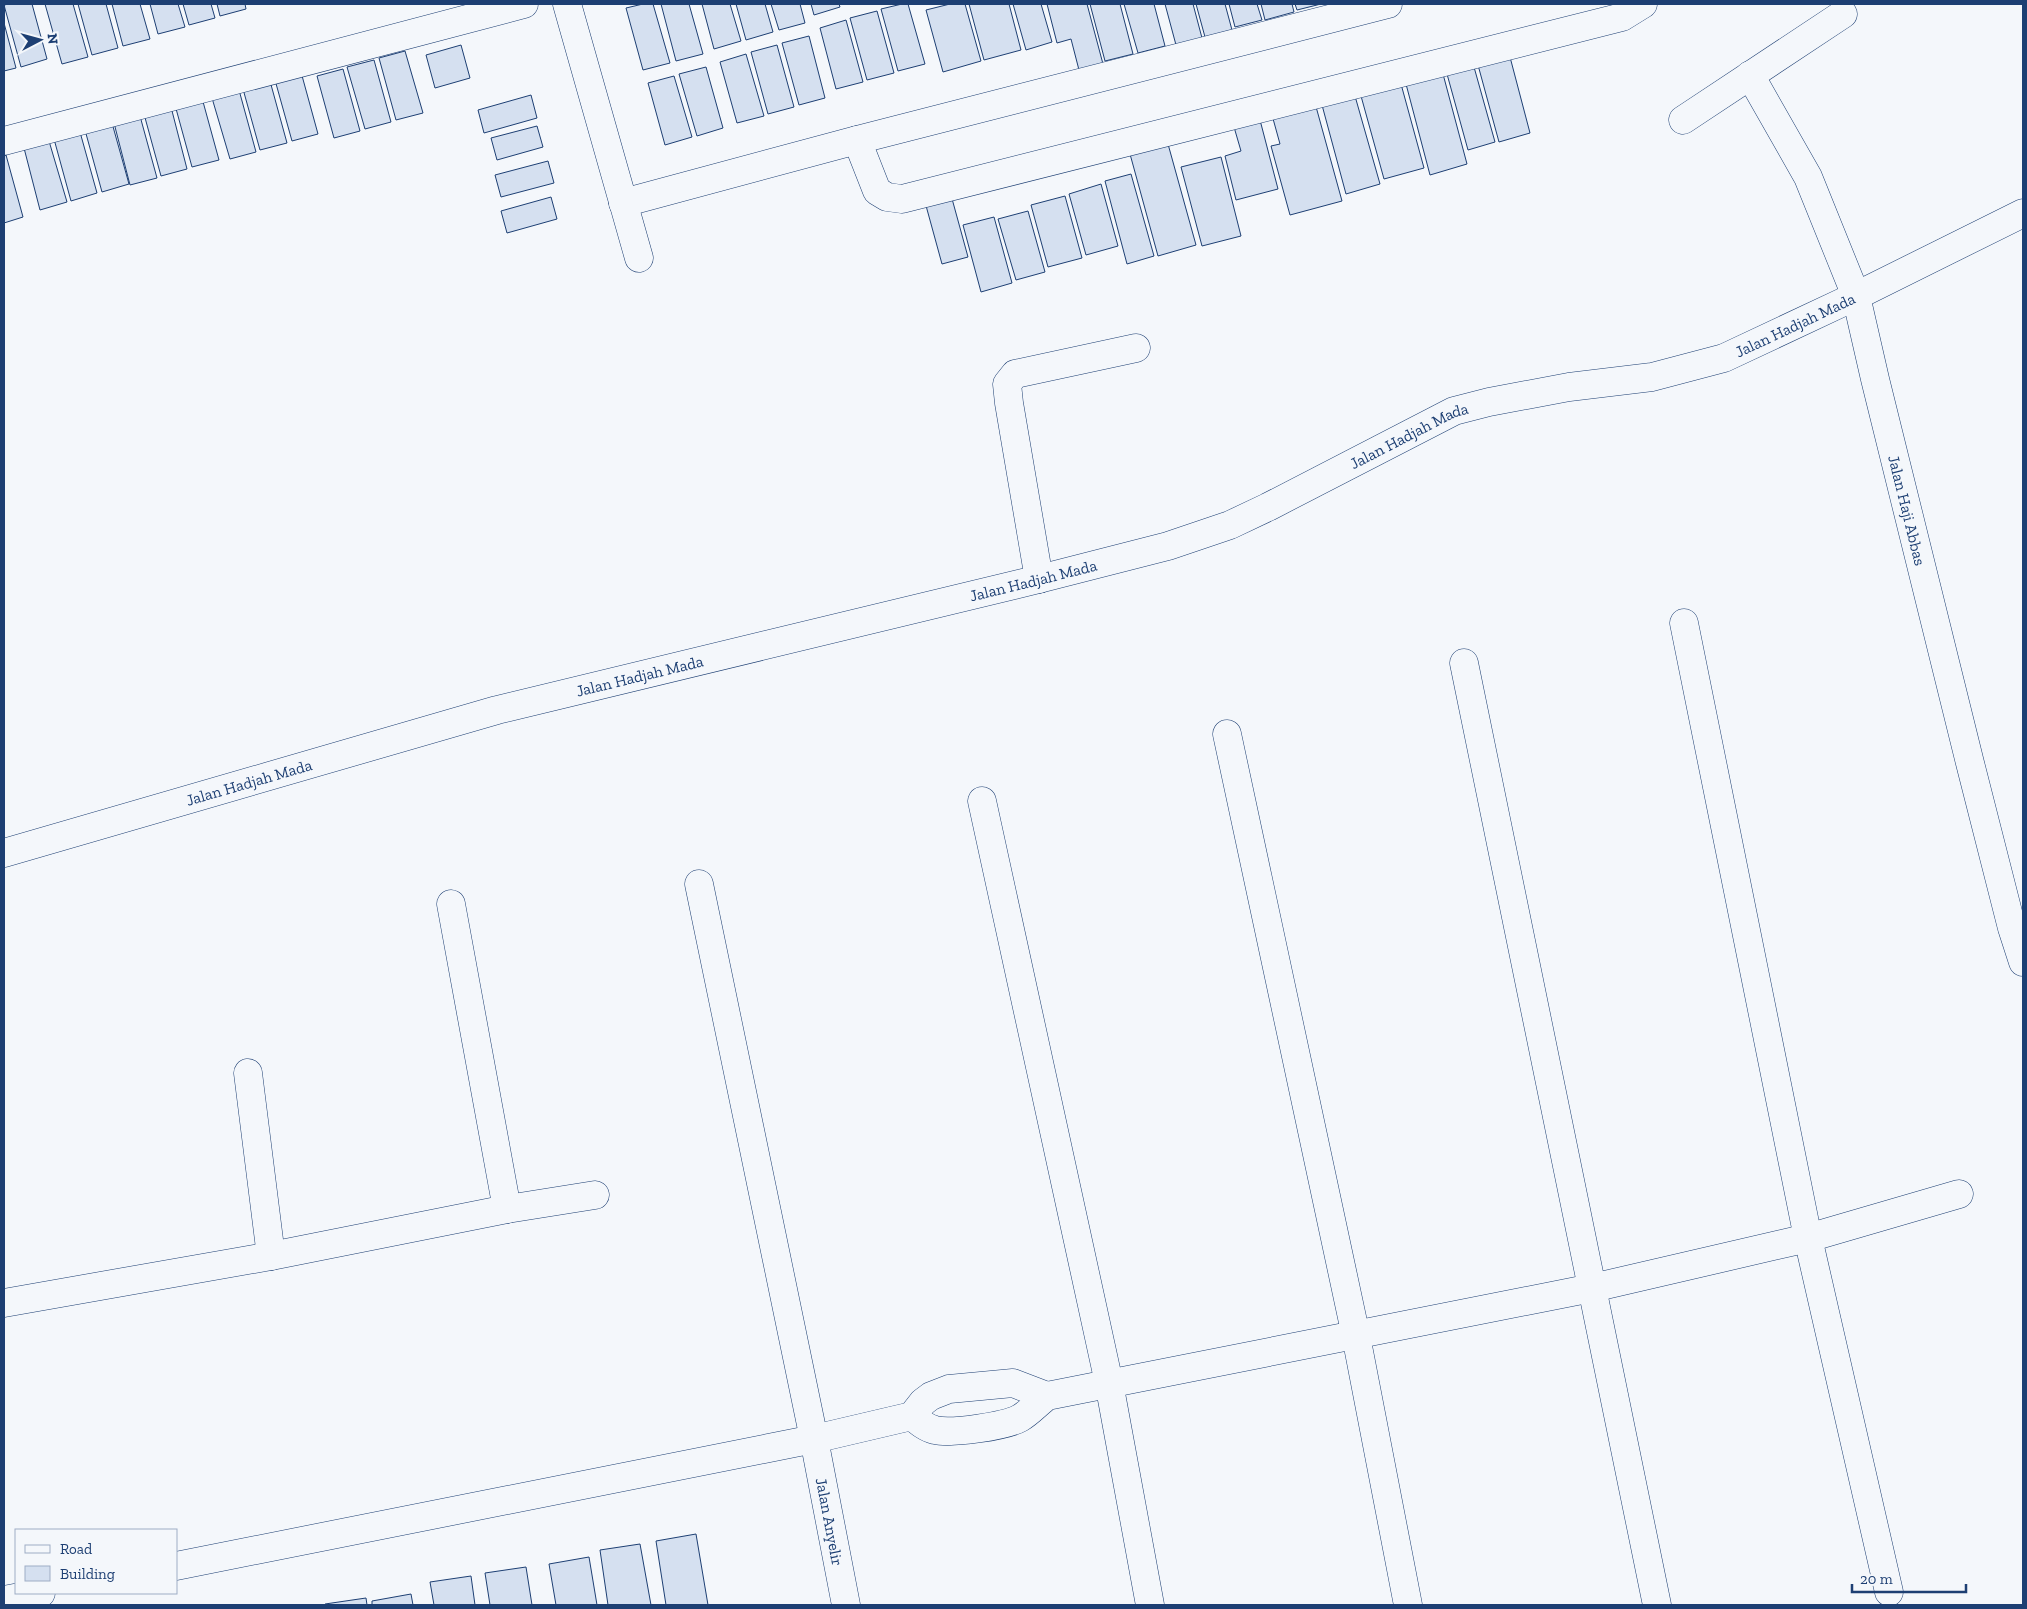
<svg xmlns="http://www.w3.org/2000/svg" width="2027" height="1609" font-family="'Zilla Slab',serif">
  <style>
    .building { fill: #d5e0f0; stroke: #1d3f73 }
    .lines { fill: none; stroke-linecap: round; stroke-linejoin: round }
    .minor-casing { stroke: #1d3f73; stroke-width: 29 }
    .minor { stroke: #f4f7fb; stroke-width: 28 }
    .labels { text-anchor: middle; stroke-width: 4; stroke-linejoin: round; paint-order: stroke }
    .street-label { font-size: 16px; fill: #1d3f73; stroke: #f4f7fb }
  </style>
  <rect width="100%" height="100%" fill="#f4f7fb"/>
  <g class="building">
    <path d="M9,4H32L47,59L21,67L4,5Z"/>
    <path d="M45,4H73L88,57L62,64Z"/>
    <path d="M78,4H106L118,48L92,55Z"/>
    <path d="M112,4H140L150,39L123,46Z"/>
    <path d="M150,4H178L185,27L158,34Z"/>
    <path d="M183,4H211L215,18L189,25Z"/>
    <path d="M217,4H245L246,9L220,16Z"/>
    <path d="M643,4H653L670,63L643,70L626,8Z"/>
    <path d="M661,4H689L703,54L676,61Z"/>
    <path d="M702,4H730L741,41L714,49Z"/>
    <path d="M736,4H765L773,32L746,40Z"/>
    <path d="M771,4H800L805,23L779,30Z"/>
    <path d="M811,4H839L840,7L814,15Z"/>
    <path d="M902,4H908L925,64L898,71L881,9Z"/>
    <path d="M950,4H965L981,61L943,72L926,10Z"/>
    <path d="M969,4H1009L1021,50L984,60Z"/>
    <path d="M1013,4H1041L1052,42L1026,50Z"/>
    <path d="M1047,4H1087L1103,64L1079,70L1071,39L1057,43Z"/>
    <path d="M1090,4H1120L1133,54L1105,61Z"/>
    <path d="M1124,4H1154L1165,46L1138,53Z"/>
    <path d="M1165,4H1193L1202,38L1176,45Z"/>
    <path d="M1196,4H1225L1232,30L1205,37Z"/>
    <path d="M1229,4H1257L1262,20L1235,27Z"/>
    <path d="M1261,4H1292L1294,12L1265,20Z"/>
    <path d="M1295,4H1321L1297,10Z"/>
    <path d="M877,11L894,73L867,80L850,18Z"/>
    <path d="M846,20L863,82L836,89L820,28Z"/>
    <path d="M4,23L16,68L4,71Z"/>
    <path d="M809,36L825,98L799,105L782,43Z"/>
    <path d="M461,45L470,78L435,88L426,55Z"/>
    <path d="M777,45L794,107L768,114L751,52Z"/>
    <path d="M405,51L423,113L396,120L379,58Z"/>
    <path d="M746,54L764,116L737,123L720,62Z"/>
    <path d="M1510,57L1530,133L1499,142L1478,65Z"/>
    <path d="M374,60L391,122L365,129L347,67Z"/>
    <path d="M706,67L723,128L697,136L679,74Z"/>
    <path d="M1474,67L1495,142L1468,150L1447,74Z"/>
    <path d="M343,69L360,131L334,138L317,76Z"/>
    <path d="M301,72L318,134L292,141L275,80Z"/>
    <path d="M1443,74L1467,164L1430,175L1406,84Z"/>
    <path d="M674,76L692,137L665,145L648,83Z"/>
    <path d="M270,81L287,143L260,150L243,89Z"/>
    <path d="M1401,84L1424,168L1384,179L1361,96Z"/>
    <path d="M239,90L256,152L230,159L212,98Z"/>
    <path d="M531,95L537,118L484,133L478,110Z"/>
    <path d="M1355,96L1380,184L1346,194L1322,105Z"/>
    <path d="M202,98L219,160L192,167L175,105Z"/>
    <path d="M1315,103L1342,201L1290,215L1271,146L1280,144L1272,115Z"/>
    <path d="M171,107L187,169L161,176L144,114Z"/>
    <path d="M140,116L157,178L130,185L114,123Z"/>
    <path d="M1260,120L1278,189L1236,200L1225,156L1241,151L1234,127Z"/>
    <path d="M112,123L129,184L102,192L85,130Z"/>
    <path d="M537,126L543,147L497,160L491,138Z"/>
    <path d="M80,132L97,193L71,201L54,139Z"/>
    <path d="M49,141L67,202L40,210L24,148Z"/>
    <path d="M1168,144L1196,245L1158,256L1130,154Z"/>
    <path d="M6,155L23,217L4,223V156Z"/>
    <path d="M1221,157L1241,236L1202,246L1181,167Z"/>
    <path d="M548,161L554,183L501,197L495,175Z"/>
    <path d="M1131,174L1154,256L1127,264L1105,181Z"/>
    <path d="M1101,184L1118,246L1086,255L1069,194Z"/>
    <path d="M951,195L968,257L942,264L925,202Z"/>
    <path d="M1065,196L1082,258L1048,267L1031,205Z"/>
    <path d="M551,197L557,219L507,233L501,211Z"/>
    <path d="M1028,211L1045,272L1016,280L998,219Z"/>
    <path d="M994,217L1012,283L981,292L963,225Z"/>
    <path d="M696,1534L708,1605H666L656,1541Z"/>
    <path d="M640,1544L651,1605H608L600,1550Z"/>
    <path d="M589,1557L597,1605H556L549,1564Z"/>
    <path d="M526,1567L532,1605H490L485,1573Z"/>
    <path d="M471,1576L475,1605H434L430,1582Z"/>
    <path d="M411,1594L413,1605H372V1601Z"/>
    <path d="M366,1598L367,1605H325V1604Z"/>
  </g>
  <g class="lines">
    <defs>
      <g id="minor">
        <path d="M567,4L639,258"/>
        <path id="s1" d="M1750,75L1808,177L1856,296L1875,379L1970,763L2012,928L2023,962"/>
        <path d="M1683,120L1843,14"/>
        <path d="M857,140L1388,4"/>
        <path d="M4,141L524,4"/>
        <path d="M623,203L857,140L877,191L887,197L902,199L1622,17L1643,4"/>
        <path d="M1039,579L1009,403L1007,384L1015,374L1136,348"/>
        <path d="M1684,623L1808,1238L1889,1592"/>
        <path d="M1464,663L1657,1605"/>
        <path d="M1227,734L1356,1336L1408,1605"/>
        <path d="M982,801L1109,1383L1150,1605"/>
        <path id="s2" d="M4,853L497,710L1039,579L1168,546L1230,525L1268,507L1454,411L1489,402L1569,387L1652,377L1724,358L1856,296L2023,213"/>
        <path id="s3" d="M699,884L814,1439L846,1605"/>
        <path d="M451,904L507,1209"/>
        <path d="M248,1073L271,1256"/>
        <path d="M4,1303L271,1256L507,1209L595,1195"/>
        <path d="M912,1416C919,1422 926,1428 935,1430C951,1434 1006,1426 1020,1418C1029,1413 1038,1403 1047,1396L1592,1288L1808,1238L1959,1194"/>
        <path d="M176,1566L814,1439L912,1416L923,1402L931,1396L949,1389L1013,1383L1047,1396"/>
        <path d="M4,1600L41,1593"/>
      </g>
    </defs>
    <use href="#minor" class="minor-casing"/>
    <use href="#minor" class="minor"/>
  </g>
  <g class="labels">
    <g class="street-label">
      <text dy="6" stroke="none"><textPath href="#s2" startOffset="1875">Jalan Hadjah Mada</textPath></text>
      <text dy="6" stroke="none"><textPath href="#s2" startOffset="1470">Jalan Hadjah Mada</textPath></text>
      <text dy="6" stroke="none"><textPath href="#s1" startOffset="466">Jalan Haji Abbas</textPath></text>
      <text dy="6" stroke="none"><textPath href="#s2" startOffset="1065">Jalan Hadjah Mada</textPath></text>
      <text dy="6" stroke="none"><textPath href="#s2" startOffset="660">Jalan Hadjah Mada</textPath></text>
      <text dy="6" stroke="none"><textPath href="#s2" startOffset="255">Jalan Hadjah Mada</textPath></text>
      <text dy="6" stroke="none"><textPath href="#s3" startOffset="651">Jalan Anyelir</textPath></text>
    </g>
  </g>
  <rect width="2027" height="1609" fill="none" stroke="#1d3f73" stroke-width="10"/>
  <rect x="15" y="1529" width="162" height="65" fill="#f4f7fb" stroke="#9eadc5"/>
  <rect x="25" y="1545" width="25" height="8" fill="#f4f7fb" stroke="#9eadc5"/>
  <text x="60" y="1554" font-size="15" fill="#1d3f73">Road</text>
  <rect x="25" y="1566" width="25" height="15" fill="#d5e0f0" stroke="#9eadc5"/>
  <text x="60" y="1579" font-size="15" fill="#1d3f73">Building</text>
  <g transform="translate(40 40) rotate(84)" stroke="#f4f7fb" stroke-width="4" paint-order="stroke">
  <path d="M0-4L9 19L0 12L-9 19Z" fill="#1d3f73"/>
  <text y="-8" font-size="14" font-weight="bold" text-anchor="middle" fill="#1d3f73">N</text>
  </g>
  <path d="M1852 1584v8h114v-8" fill="none" stroke="#1d3f73" stroke-width="2.5"/>
  <text x="1860" y="1584" font-size="15" fill="#1d3f73" stroke="#f4f7fb" stroke-width="4" paint-order="stroke">20 m</text>
</svg>
